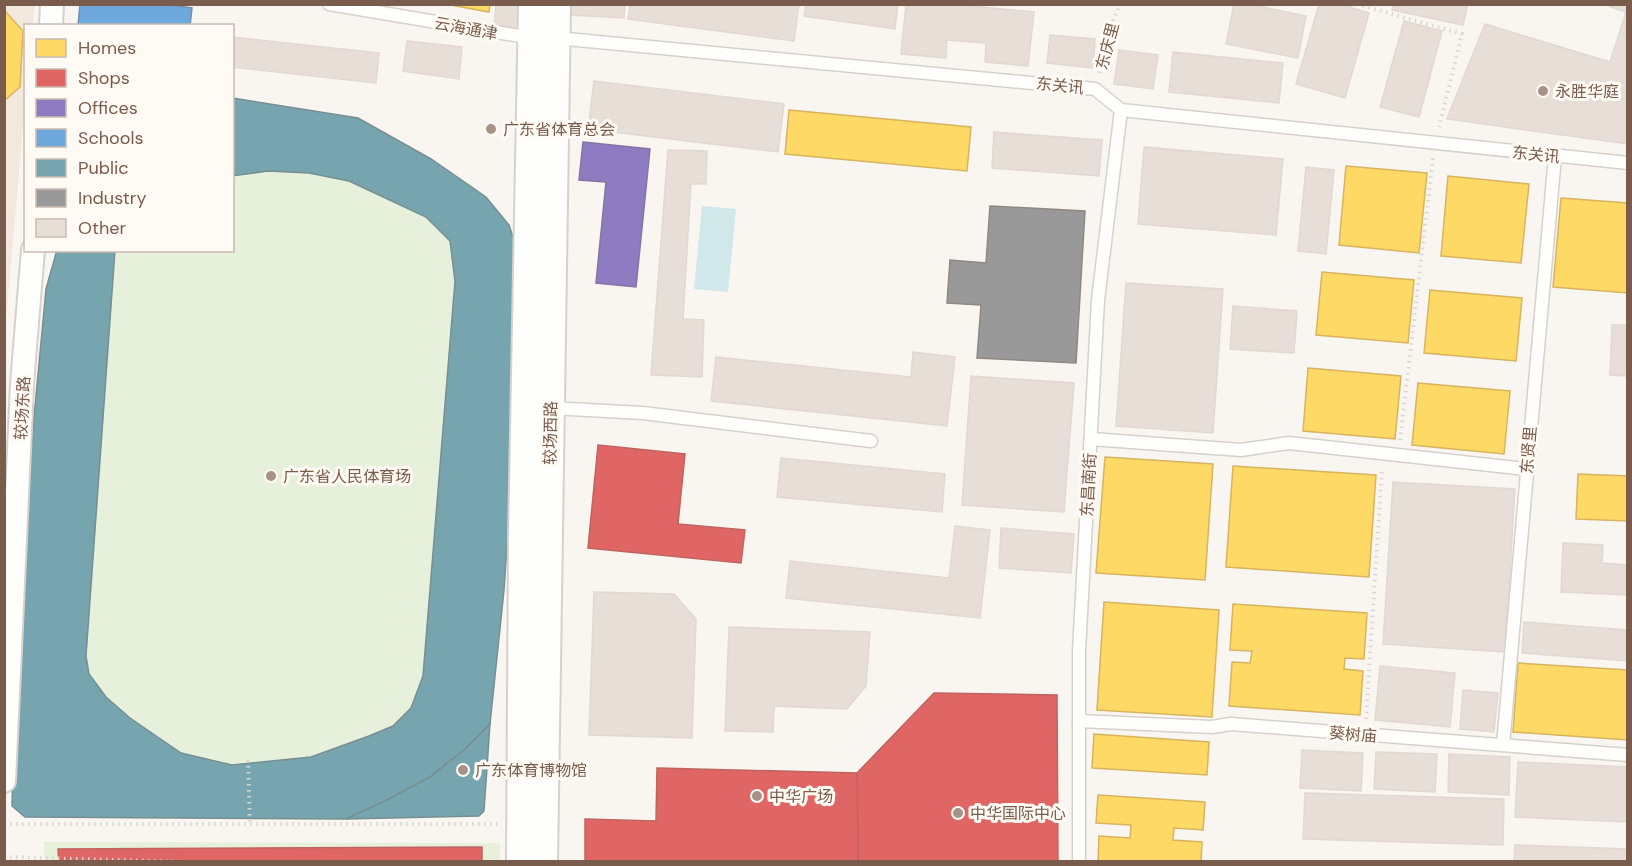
<svg xmlns="http://www.w3.org/2000/svg" width="1632" height="866" font-family="'DM Sans','Noto Sans SC',sans-serif">
  <style>
    .residential { fill: #f2e8de }
    .green { fill: #e7f0db }
    .water { fill: #d0e8ea }
    .homes { fill: #ffd966; stroke: #d7b45e; stroke-width: 1.5 }
    .shops { fill: #e06666; stroke: #c1635e; stroke-width: 1.5 }
    .offices { fill: #8e7cc3; stroke: #8872a0; stroke-width: 1.5 }
    .schools { fill: #6fa8dc; stroke: #7291b1; stroke-width: 1.5 }
    .public { fill: #76a5af; stroke: #778f92; stroke-width: 1.5 }
    .industry { fill: #999; stroke: #908782; stroke-width: 1.5 }
    .building { fill: #e6ded7; stroke: #e2d8d2; stroke-width: 1.5 }
    .lines { fill: none; stroke-linecap: round; stroke-linejoin: round }
    .service-casing { stroke: #d7d1cb; stroke-width: 15 }
    .minor-casing { stroke: #d7d1cb; stroke-width: 26 }
    .tertiary-casing { stroke: #d7d1cb; stroke-width: 32 }
    .path { stroke: #dcd5d0; stroke-width: 4; stroke-dasharray: 1.5 4.5; stroke-linecap: butt }
    .service { stroke: #fefefd; stroke-width: 12 }
    .minor { stroke: #fefefd; stroke-width: 22 }
    .tertiary { stroke: #fefefd; stroke-width: 28 }
    .poi-dot { fill: #a69286; stroke: #fffaf3; stroke-width: 2 }
    .labels { text-anchor: middle; stroke-width: 6; stroke-linejoin: round; paint-order: stroke }
    .street-label { font-size: 16px; fill: #7a5c4d; stroke: #fffaf3 }
    .poi-label { font-size: 16px; fill: #7a5c4d; stroke: #fffaf3; text-anchor: start }
  </style>
  <rect width="100%" height="100%" fill="#f9f5f0"/>
  <path class="residential" d="M5,5H35L33,25L26,26L25,105L5,330Z"/>
  <g class="green">
    <path d="M233,98L358,118L431,159L486,197L509,225L520,257L484,811L479,816L252,819L25,817L12,806L13,718L46,289L57,251L232,250Z"/>
    <path d="M44,842L500,843V862H44Z"/>
  </g>
  <path class="water" d="M702,206L736,209L728,292L694,289Z"/>
  <g class="homes">
    <path d="M445,4H490L489,12Z"/>
    <path d="M4,10L23,31L20,87L4,101Z"/>
    <path d="M789,110L971,127L967,171L785,154Z"/>
    <path d="M1346,166L1427,173L1419,253L1339,245Z"/>
    <path d="M1448,176L1529,184L1521,263L1441,256Z"/>
    <path d="M1561,198L1628,203V293L1553,287Z"/>
    <path d="M1322,272L1414,280L1408,343L1316,335Z"/>
    <path d="M1430,290L1522,298L1516,361L1424,353Z"/>
    <path d="M1308,368L1401,376L1395,439L1303,431Z"/>
    <path d="M1418,383L1510,391L1504,454L1412,445Z"/>
    <path d="M1105,457L1213,464L1205,580L1096,573Z"/>
    <path d="M1233,466L1376,475L1369,577L1226,567Z"/>
    <path d="M1578,474L1628,476V521L1576,519Z"/>
    <path d="M1104,602L1219,610L1212,717L1097,710Z"/>
    <path d="M1233,604L1367,613L1364,659L1345,658L1344,669L1363,671L1360,715L1229,706L1232,662L1250,663L1252,651L1230,650Z"/>
    <path d="M1518,663L1628,670V740L1513,732Z"/>
    <path d="M1094,734L1209,742L1207,775L1092,768Z"/>
    <path d="M1098,795L1205,802L1203,830L1174,828L1173,840L1202,842L1201,862H1098L1099,836L1130,838L1131,825L1096,823Z"/>
  </g>
  <g class="shops">
    <path d="M598,445L685,454L678,524L745,530L741,563L588,548Z"/>
    <path d="M934,693L1057,695L1058,862H858L857,773Z"/>
    <path d="M657,768L857,773L858,862H585V819L656,821Z"/>
    <path d="M482,847V862H59L58,849Z"/>
  </g>
  <path class="offices" d="M583,142L650,149L636,287L596,283L606,182L579,180Z"/>
  <path class="schools" d="M80,4H164L192,8L190,26H78Z"/>
  <g class="public">
    <path d="M232,98L358,118L431,159L486,197L509,225L520,257L517,401L504,590L490,724L464,750L430,777L387,800L346,819L25,817L12,806L16,657L32,439L46,289L57,250H115L86,656L89,674L106,697L130,718L181,753L232,765L311,757L369,736L393,726L411,708L423,676L455,281L450,241L426,217L349,181L309,173L268,171L232,176Z"/>
    <path d="M490,724L484,811L479,816L346,819L387,800L430,777L464,750Z"/>
  </g>
  <path class="industry" d="M990,206L1085,211L1076,363L977,358L981,305L947,303L950,260L986,263Z"/>
  <g class="building">
    <path d="M496,4H521L519,31L494,30Z"/>
    <path d="M569,4H625L624,18L569,15Z"/>
    <path d="M630,4H799L794,41L628,19Z"/>
    <path d="M806,4H898L895,29L804,16Z"/>
    <path d="M906,4H948L1034,12L1028,66L985,62L986,43L947,40L946,58L901,54Z"/>
    <path d="M1234,4H1248L1306,16L1298,58L1226,44Z"/>
    <path d="M1319,4H1340L1369,13L1345,98L1296,84Z"/>
    <path d="M1393,4H1468L1463,25L1392,10Z"/>
    <path d="M1602,4H1628V144L1447,119L1485,24L1610,62L1626,12Z"/>
    <path d="M1404,21L1442,31L1419,117L1380,107Z"/>
    <path d="M1050,35L1095,39L1093,68L1047,63Z"/>
    <path d="M232,37L379,53L376,83L232,67Z"/>
    <path d="M407,41L462,47L459,79L403,71Z"/>
    <path d="M1119,50L1158,55L1153,89L1114,84Z"/>
    <path d="M1173,52L1283,63L1279,103L1169,92Z"/>
    <path d="M594,81L784,104L778,152L588,129Z"/>
    <path d="M994,132L1102,140L1099,176L992,168Z"/>
    <path d="M1144,147L1283,159L1276,235L1138,224Z"/>
    <path d="M668,150L707,151L706,184H691L683,319L704,320L702,377L651,375Z"/>
    <path d="M1306,167L1334,170L1326,254L1298,251Z"/>
    <path d="M1126,283L1223,289L1213,433L1116,426Z"/>
    <path d="M1233,306L1297,311L1294,353L1230,349Z"/>
    <path d="M1612,325H1628V376L1610,375Z"/>
    <path d="M913,352L955,357L947,426L711,401L716,357L911,377Z"/>
    <path d="M971,376L1074,383L1064,512L962,505Z"/>
    <path d="M781,458L945,474L942,512L777,497Z"/>
    <path d="M1393,482L1515,489L1505,652L1383,644Z"/>
    <path d="M955,526L990,530L980,618L786,598L790,561L949,578Z"/>
    <path d="M1001,528L1074,534L1071,573L999,568Z"/>
    <path d="M1563,543L1603,545L1602,563L1628,565V595L1561,592Z"/>
    <path d="M594,592L674,594L696,619L692,738L589,735Z"/>
    <path d="M1524,622L1628,630V661L1522,653Z"/>
    <path d="M729,627L870,632L866,686L847,709L774,706L773,732L725,731Z"/>
    <path d="M1380,666L1455,673L1450,727L1375,720Z"/>
    <path d="M1463,690L1498,693L1494,732L1460,729Z"/>
    <path d="M1302,750L1363,753L1361,791L1300,788Z"/>
    <path d="M1376,752L1437,754L1435,792L1374,789Z"/>
    <path d="M1449,754L1510,757L1509,795L1448,792Z"/>
    <path d="M1518,762L1628,767V822L1515,817Z"/>
    <path d="M1305,793L1504,799L1503,845L1303,839Z"/>
    <path d="M1515,845L1628,849V862H1514Z"/>
  </g>
  <g class="lines">
    <defs>
      <g id="service">
        <path d="M329,4L532,38"/>
        <path d="M556,38L1095,89L1121,110L1628,163"/>
        <path d="M551,408L643,413L871,441"/>
        <path d="M1091,439L1241,450L1289,443L1526,469"/>
        <path d="M1079,721L1212,727L1231,724L1628,755"/>
        <path d="M1503,745L1555,156"/>
        <path d="M1079,862V651L1098,300L1121,110"/>
      </g>
      <g id="minor">
        <path d="M51,26L52,4"/>
        <path d="M4,781L22,384L33,250"/>
      </g>
      <g id="tertiary">
        <path d="M521,862L523,537L533,4"/>
        <path d="M543,862L556,4"/>
      </g>
    </defs>
    <use href="#service" class="service-casing"/>
    <use href="#minor" class="minor-casing"/>
    <use href="#tertiary" class="tertiary-casing"/>
    <g class="path">
      <path d="M1357,4L1462,34L1439,127"/>
      <path d="M1099,73L1111,26L1120,4"/>
      <path d="M1400,440L1433,158"/>
      <path d="M1366,719L1382,469"/>
      <path d="M248,760L250,826"/>
      <path d="M4,824H499"/>
      <path d="M4,857L188,862"/>
    </g>
    <use href="#service" class="service"/>
    <use href="#minor" class="minor"/>
    <use href="#tertiary" class="tertiary"/>
  </g>
  <g class="poi-dot">
    <circle cx="1543" cy="91" r="6"/>
    <circle cx="491" cy="129" r="6"/>
    <circle cx="271" cy="476" r="6"/>
    <circle cx="463" cy="770" r="6"/>
    <circle cx="757" cy="796" r="6"/>
    <circle cx="958" cy="813" r="6"/>
  </g>
  <g class="labels">
    <g class="street-label">
      <text transform="translate(466 28) rotate(10)" y="6">云海通津</text>
      <text transform="translate(1107 46) rotate(-75)" y="6">东庆里</text>
      <text transform="translate(1060 85) rotate(6)" y="6">东关讯</text>
      <text transform="translate(1536 154) rotate(6)" y="6">东关讯</text>
      <text transform="translate(22 408) rotate(-87)" y="6">较场东路</text>
      <text transform="translate(550 433) rotate(-89)" y="6">较场西路</text>
      <text transform="translate(1528 450) rotate(-85)" y="6">东贤里</text>
      <text transform="translate(1088 485) rotate(-87)" y="6">东昌南街</text>
      <text transform="translate(1353 734) rotate(4)" y="6">葵树庙</text>
    </g>
    <g class="poi-label">
      <text x="1555" y="97">永胜华庭</text>
      <text x="503" y="135">广东省体育总会</text>
      <text x="283" y="482">广东省人民体育场</text>
      <text x="475" y="776">广东体育博物馆</text>
      <text x="769" y="802">中华广场</text>
      <text x="970" y="819">中华国际中心</text>
    </g>
  </g>
  <rect width="1632" height="866" fill="none" stroke="#7a5c4d" stroke-width="12"/>
  <rect x="24" y="24" width="210" height="228" fill="#fffaf3" stroke="#cabbb1" stroke-width="1.5"/>
  <rect x="36" y="39" width="30" height="18" fill="#ffd966" stroke="#cabbb1" stroke-width="1.5"/>
  <text x="78" y="54" font-size="18" fill="#7a5c4d">Homes</text>
  <rect x="36" y="69" width="30" height="18" fill="#e06666" stroke="#cabbb1" stroke-width="1.5"/>
  <text x="78" y="84" font-size="18" fill="#7a5c4d">Shops</text>
  <rect x="36" y="99" width="30" height="18" fill="#8e7cc3" stroke="#cabbb1" stroke-width="1.5"/>
  <text x="78" y="114" font-size="18" fill="#7a5c4d">Offices</text>
  <rect x="36" y="129" width="30" height="18" fill="#6fa8dc" stroke="#cabbb1" stroke-width="1.5"/>
  <text x="78" y="144" font-size="18" fill="#7a5c4d">Schools</text>
  <rect x="36" y="159" width="30" height="18" fill="#76a5af" stroke="#cabbb1" stroke-width="1.5"/>
  <text x="78" y="174" font-size="18" fill="#7a5c4d">Public</text>
  <rect x="36" y="189" width="30" height="18" fill="#999999" stroke="#cabbb1" stroke-width="1.5"/>
  <text x="78" y="204" font-size="18" fill="#7a5c4d">Industry</text>
  <rect x="36" y="219" width="30" height="18" fill="#e6ded7" stroke="#cabbb1" stroke-width="1.5"/>
  <text x="78" y="234" font-size="18" fill="#7a5c4d">Other</text>
</svg>
